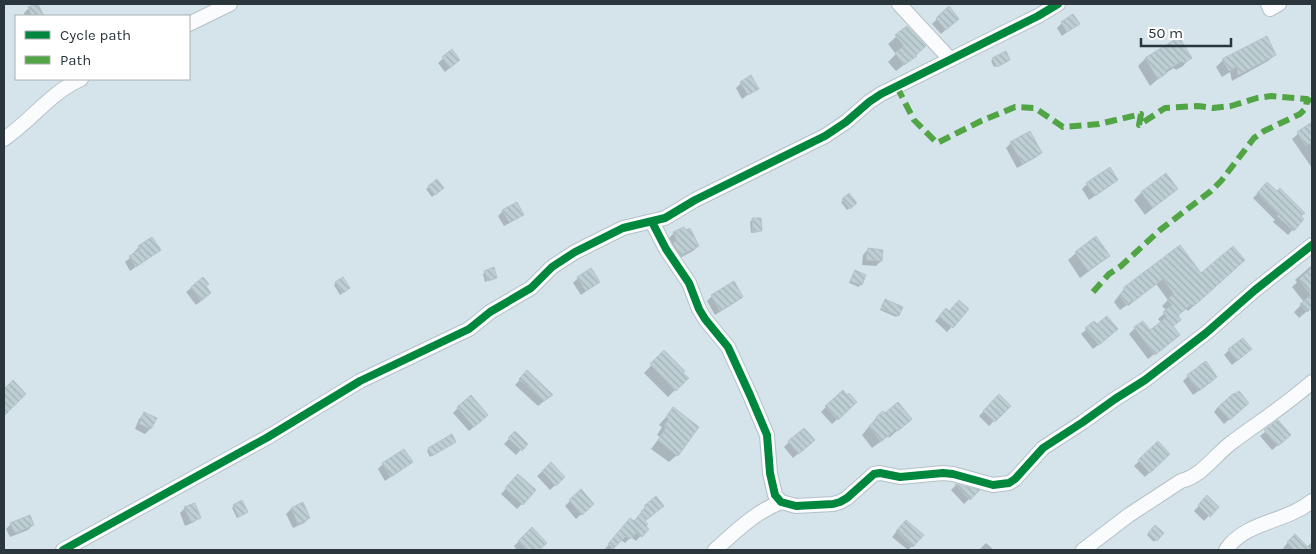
<svg xmlns="http://www.w3.org/2000/svg" width="1316" height="554" font-family="Karla,sans-serif">
  <style>
    .shadow { fill: #0003 }
    .building { fill: url(#building-back-hatch); stroke: #b6c3c7 }
    .lines { fill: none; stroke-linecap: round; stroke-linejoin: round }
    .minor-casing { stroke: #b5c1c7; stroke-width: 16 }
    .minor { stroke: #f9fbfc; stroke-width: 14 }
    .quiet { stroke: #51a545; stroke-width: 6; stroke-dasharray: 12 6; stroke-linecap: butt }
    .cycleway-casing { stroke: #fff; stroke-width: 11 }
    .cycleway { stroke: #00873e; stroke-width: 8 }
  </style>
  <defs>
    <pattern id="building-back-hatch" width="6" height="6" patternUnits="userSpaceOnUse" patternTransform="scale(1.25)"><rect width="6" height="6" fill="#bdcfd3"/><path d="M-1 5l2 2M0 0l6 6M5-1l2 2" fill="none" stroke="#a3b2b6"/></pattern>
  </defs>
  <rect width="100%" height="100%" fill="#d5e4eb"/>
  <g class="shadow">
    <path d="M37,4L42,16H25L24,13L29,8Z"/>
    <path d="M948,8L953,23L941,34L932,24Z"/>
    <path d="M1062,23L1078,24L1062,36L1057,28Z"/>
    <path d="M907,27L915,56L896,71L888,62L896,54L888,44Z"/>
    <path d="M452,51L459,60L445,72L438,63Z"/>
    <path d="M1275,55L1268,61L1232,81L1230,72L1222,77L1216,67L1223,60Z"/>
    <path d="M1146,58H1190L1183,66L1176,70L1174,68L1164,74L1150,86L1138,66Z"/>
    <path d="M993,59H1008L994,67L991,61Z"/>
    <path d="M741,83L757,88L742,99L736,88Z"/>
    <path d="M1312,122V168L1292,139Z"/>
    <path d="M1011,143L1040,153L1035,158L1017,168L1006,148Z"/>
    <path d="M1117,180L1089,200L1082,189L1087,184Z"/>
    <path d="M437,181L441,190L432,197L426,189Z"/>
    <path d="M1267,184L1302,219L1288,235L1273,222L1275,220L1253,198Z"/>
    <path d="M1176,189L1145,215L1134,200L1142,192Z"/>
    <path d="M849,195L855,203L847,210L841,202Z"/>
    <path d="M503,211L522,214L517,219L504,226L498,216Z"/>
    <path d="M760,219V230L758,232L751,233L750,222L752,220Z"/>
    <path d="M683,228L698,246L693,251L676,260L669,249L672,245L669,238L674,233Z"/>
    <path d="M152,239L154,254L130,271L125,262L135,254L134,252L139,247Z"/>
    <path d="M1179,247L1200,275L1238,266L1188,311L1186,309L1177,316L1172,326L1179,335L1148,359L1129,334L1135,328L1150,332L1161,323L1158,319L1167,311L1162,306L1168,300L1156,284L1128,306L1127,305L1120,310L1114,302L1124,289Z"/>
    <path d="M868,249L881,261L876,266L862,265L863,255Z"/>
    <path d="M1076,253L1108,256L1100,263L1080,278L1068,260Z"/>
    <path d="M1312,265V307L1299,318L1294,312L1304,302L1292,287L1297,282L1295,280Z"/>
    <path d="M855,271L865,275L859,287L849,283Z"/>
    <path d="M485,272L496,277L485,282L483,274Z"/>
    <path d="M578,278L599,282L581,295L573,283Z"/>
    <path d="M336,283L347,290L340,295L334,285Z"/>
    <path d="M204,287L205,298L196,305L186,292L191,288Z"/>
    <path d="M712,296L741,297L736,302L715,315L707,301Z"/>
    <path d="M883,303L898,315L896,317L880,310Z"/>
    <path d="M968,309L947,332L935,321L941,314Z"/>
    <path d="M1094,323L1112,334L1093,349L1081,334Z"/>
    <path d="M1229,350L1245,354L1232,365L1224,355Z"/>
    <path d="M664,352L687,378L668,397L644,373Z"/>
    <path d="M527,372L552,395L538,406L515,385Z"/>
    <path d="M1188,376L1211,382L1193,395L1183,381Z"/>
    <path d="M842,391L856,402L832,424L821,412Z"/>
    <path d="M999,396L1009,406L989,426L979,416Z"/>
    <path d="M1248,403L1224,424L1214,412L1218,407Z"/>
    <path d="M458,408L482,420L469,431L453,413Z"/>
    <path d="M673,409L677,455L669,462L651,449L660,437L657,435L662,427L659,425Z"/>
    <path d="M144,414L150,429L145,434L135,429L139,419Z"/>
    <path d="M885,415L910,419L889,438L888,436L872,448L862,435L876,418Z"/>
    <path d="M1278,422L1284,440L1272,450L1260,436Z"/>
    <path d="M515,433L526,444L516,455L504,444Z"/>
    <path d="M789,442L808,445L793,458L784,447Z"/>
    <path d="M1158,443L1168,454L1145,477L1134,466Z"/>
    <path d="M452,444L430,457L427,451L429,449Z"/>
    <path d="M411,462L385,481L378,469L383,464Z"/>
    <path d="M551,464L564,477L550,490L537,476Z"/>
    <path d="M518,475L522,504L517,509L501,494Z"/>
    <path d="M956,485L977,491L964,504L951,490Z"/>
    <path d="M580,491L587,509L576,519L565,506Z"/>
    <path d="M1207,497L1217,507L1204,521L1194,511Z"/>
    <path d="M656,498L644,521L647,529L636,541L631,537L625,543L621,540L610,550H604L626,524L634,522L642,513L641,511Z"/>
    <path d="M302,504L309,518L304,523L293,528L286,514L291,509Z"/>
    <path d="M234,506L244,514L237,518L232,508Z"/>
    <path d="M185,508L200,517L194,522L185,526L180,513Z"/>
    <path d="M11,524L33,525L28,530L10,537L6,529Z"/>
    <path d="M901,526L912,546L908,550L892,537Z"/>
    <path d="M1155,526L1162,533L1154,542L1147,535Z"/>
    <path d="M532,529L545,543L538,550H517L514,546Z"/>
    <path d="M1295,535L1307,547L1312,542V550H1285L1283,548Z"/>
    <path d="M986,543L994,550H979Z"/>
  </g>
  <g class="building">
    <path d="M36,4H38L44,16H32L28,7Z"/>
    <path d="M949,6L959,19L946,30L936,18Z"/>
    <path d="M1073,14L1080,24L1067,32L1061,22Z"/>
    <path d="M907,26L926,46L916,55L917,56L904,65L895,53L904,46L895,35Z"/>
    <path d="M1267,36L1276,55L1238,75L1237,66L1229,71L1222,59Z"/>
    <path d="M1179,37L1192,58L1184,63L1182,61L1165,71L1167,73L1158,79L1145,58Z"/>
    <path d="M452,49L460,60L450,68L442,57Z"/>
    <path d="M1006,51L1010,60L997,67L992,58Z"/>
    <path d="M751,75L759,89L748,95L740,82Z"/>
    <path d="M1312,122V142L1306,146L1297,132Z"/>
    <path d="M1030,131L1042,153L1023,164L1010,142Z"/>
    <path d="M1110,167L1118,180L1095,196L1086,183Z"/>
    <path d="M1166,173L1178,189L1153,208L1141,192Z"/>
    <path d="M437,179L444,188L435,195L428,186Z"/>
    <path d="M1267,182L1277,191L1280,188L1305,213L1301,216L1304,219L1294,231L1277,216L1279,214L1257,193Z"/>
    <path d="M849,193L857,203L850,209L842,199Z"/>
    <path d="M517,202L524,215L509,222L502,210Z"/>
    <path d="M752,218H761L762,231L753,232Z"/>
    <path d="M684,227L686,230L690,228L699,246L681,255L673,243L677,241L673,232Z"/>
    <path d="M1096,236L1110,256L1088,271L1075,252Z"/>
    <path d="M152,237L161,250L136,267L129,256L140,249L138,246Z"/>
    <path d="M1180,245L1201,273L1233,246L1245,260L1194,306L1192,304L1178,315L1181,320L1173,326L1180,335L1155,355L1134,327L1143,321L1150,330L1167,317L1163,312L1172,305L1167,299L1174,294L1163,279L1134,301L1133,300L1127,305L1119,295L1125,290L1123,288Z"/>
    <path d="M868,248L883,250L882,261L866,260Z"/>
    <path d="M494,267L497,278L488,281L484,271Z"/>
    <path d="M591,268L600,282L586,291L577,277Z"/>
    <path d="M1312,268V308L1307,312L1300,304L1311,295L1299,279Z"/>
    <path d="M855,270L866,275L862,285L850,281Z"/>
    <path d="M203,277L209,284L206,286L211,293L201,301L191,287Z"/>
    <path d="M343,277L350,288L343,293L335,282Z"/>
    <path d="M734,281L743,297L720,311L711,295Z"/>
    <path d="M885,299L903,307L899,316L881,308Z"/>
    <path d="M959,300L969,309L953,328L939,316L946,308L949,311Z"/>
    <path d="M1107,316L1118,329L1099,345L1085,328L1094,321L1097,324Z"/>
    <path d="M1243,338L1252,349L1237,361L1228,349Z"/>
    <path d="M664,350L685,371L683,373L689,378L676,391L650,364Z"/>
    <path d="M1206,361L1217,377L1199,391L1187,375Z"/>
    <path d="M527,370L553,395L544,401L519,379Z"/>
    <path d="M13,380L26,394L4,416V389Z"/>
    <path d="M843,390L847,395L849,393L857,402L838,420L825,406Z"/>
    <path d="M1239,391L1249,403L1230,420L1218,407L1234,393L1235,394Z"/>
    <path d="M999,394L1011,406L995,422L983,411Z"/>
    <path d="M471,395L488,415L474,427L457,407Z"/>
    <path d="M898,402L912,419L898,431L896,429L881,442L869,426L877,419L876,417L883,411L885,413Z"/>
    <path d="M673,407L699,427L678,456L658,440L666,428L664,426L669,419L666,417Z"/>
    <path d="M144,412L157,418L151,429L139,424Z"/>
    <path d="M1278,420L1291,435L1278,446L1264,430Z"/>
    <path d="M804,428L815,440L799,454L788,441Z"/>
    <path d="M515,431L528,444L522,451L508,438Z"/>
    <path d="M452,434L456,442L432,456L428,448Z"/>
    <path d="M1158,441L1170,454L1150,473L1138,460Z"/>
    <path d="M404,449L413,462L391,477L382,463Z"/>
    <path d="M551,462L565,477L556,486L542,471Z"/>
    <path d="M518,474L536,490L523,505L505,488Z"/>
    <path d="M955,484L980,490L970,500Z"/>
    <path d="M581,489L594,504L582,515L569,500Z"/>
    <path d="M1207,495L1219,507L1210,517L1198,505Z"/>
    <path d="M656,496L664,506L645,521L648,524L646,526L649,529L642,537L636,533L630,539L626,536L613,549L608,544L630,518L634,521L646,507L644,506Z"/>
    <path d="M242,500L248,512L239,517L233,505Z"/>
    <path d="M303,502L310,518L298,524L291,508Z"/>
    <path d="M195,503L201,518L191,522L184,507Z"/>
    <path d="M30,515L34,525L15,533L10,523Z"/>
    <path d="M906,520L924,535L913,547L896,531Z"/>
    <path d="M1155,525L1164,533L1157,541L1148,533Z"/>
    <path d="M532,527L547,543L539,550H527L518,541Z"/>
    <path d="M1295,534L1311,550H1295L1287,542Z"/>
  </g>
  <g class="lines">
    <defs>
      <g id="minor">
        <path d="M899,4L950,59"/>
        <path d="M1268,4L1270,9L1279,4"/>
        <path d="M189,24L230,4"/>
        <path d="M4,139C31,121 51,92 81,79"/>
        <path d="M652,222L666,249L689,283L699,309L705,319L728,347L750,395L767,435L770,473L775,495L781,502L796,506L833,504L840,502L847,498L874,474L880,473L900,477L943,473L953,474L993,485L1009,483L1015,479L1043,448L1083,422L1115,399L1145,380L1206,333L1255,290L1312,245"/>
        <path d="M63,550L268,437L360,381L469,329L490,312L531,288L552,267L575,252L623,228L665,218L695,200L825,136L846,122L869,102L881,94L1038,16L1058,4"/>
        <path d="M715,550C735,532 755,512 781,502"/>
        <path d="M1083,550L1129,515L1181,481C1202,476 1215,455 1231,443C1258,423 1287,404 1312,382"/>
        <path d="M1226,550C1245,521 1285,523 1312,501"/>
      </g>
    </defs>
    <use href="#minor" class="minor-casing"/>
    <use href="#minor" class="minor"/>
    <g class="quiet">
      <path d="M897,87L914,120L937,143L981,121L1015,107L1035,108L1063,127L1099,124L1141,114L1139,125L1165,108L1198,106L1213,108L1231,106L1257,98L1271,96L1307,99"/>
      <path d="M1093,292L1109,274L1121,266L1160,230L1211,191L1221,181L1254,138L1264,131L1300,114L1306,108L1307,99L1311,102"/>
    </g>
    <defs>
      <g id="cycleway">
        <path d="M652,222L666,249L689,283L699,309L705,319L728,347L750,395L767,435L770,473L775,495L781,502L796,506L833,504L840,502L847,498L874,474L880,473L900,477L943,473L953,474L993,485L1009,483L1015,479L1043,448L1083,422L1115,399L1145,380L1206,333L1255,290L1312,245"/>
        <path d="M63,550L268,437L360,381L469,329L490,312L531,288L552,267L575,252L623,228L665,218L695,200L825,136L846,122L869,102L881,94L1038,16L1058,4"/>
      </g>
    </defs>
    <use href="#cycleway" class="cycleway-casing"/>
    <use href="#cycleway" class="cycleway"/>
  </g>
  <rect width="1316" height="554" fill="none" stroke="#2b363c" stroke-width="10"/>
  <rect x="15" y="15" width="175" height="65" fill="#ffffff" stroke="#aaafb1"/>
  <rect x="25" y="31" width="25" height="8" fill="#00873e" stroke="#aaafb1"/>
  <text x="60" y="40" font-size="15" fill="#2b363c">Cycle path</text>
  <rect x="25" y="56" width="25" height="8" fill="#51a545" stroke="#aaafb1"/>
  <text x="60" y="65" font-size="15" fill="#2b363c">Path</text>
  <path d="M1141 38v8h90v-8" fill="none" stroke="#2b363c" stroke-width="2.5"/>
  <text x="1148" y="38" font-size="15" fill="#2b363c" stroke="#ffffff" stroke-width="4" paint-order="stroke">50 m</text>
</svg>
